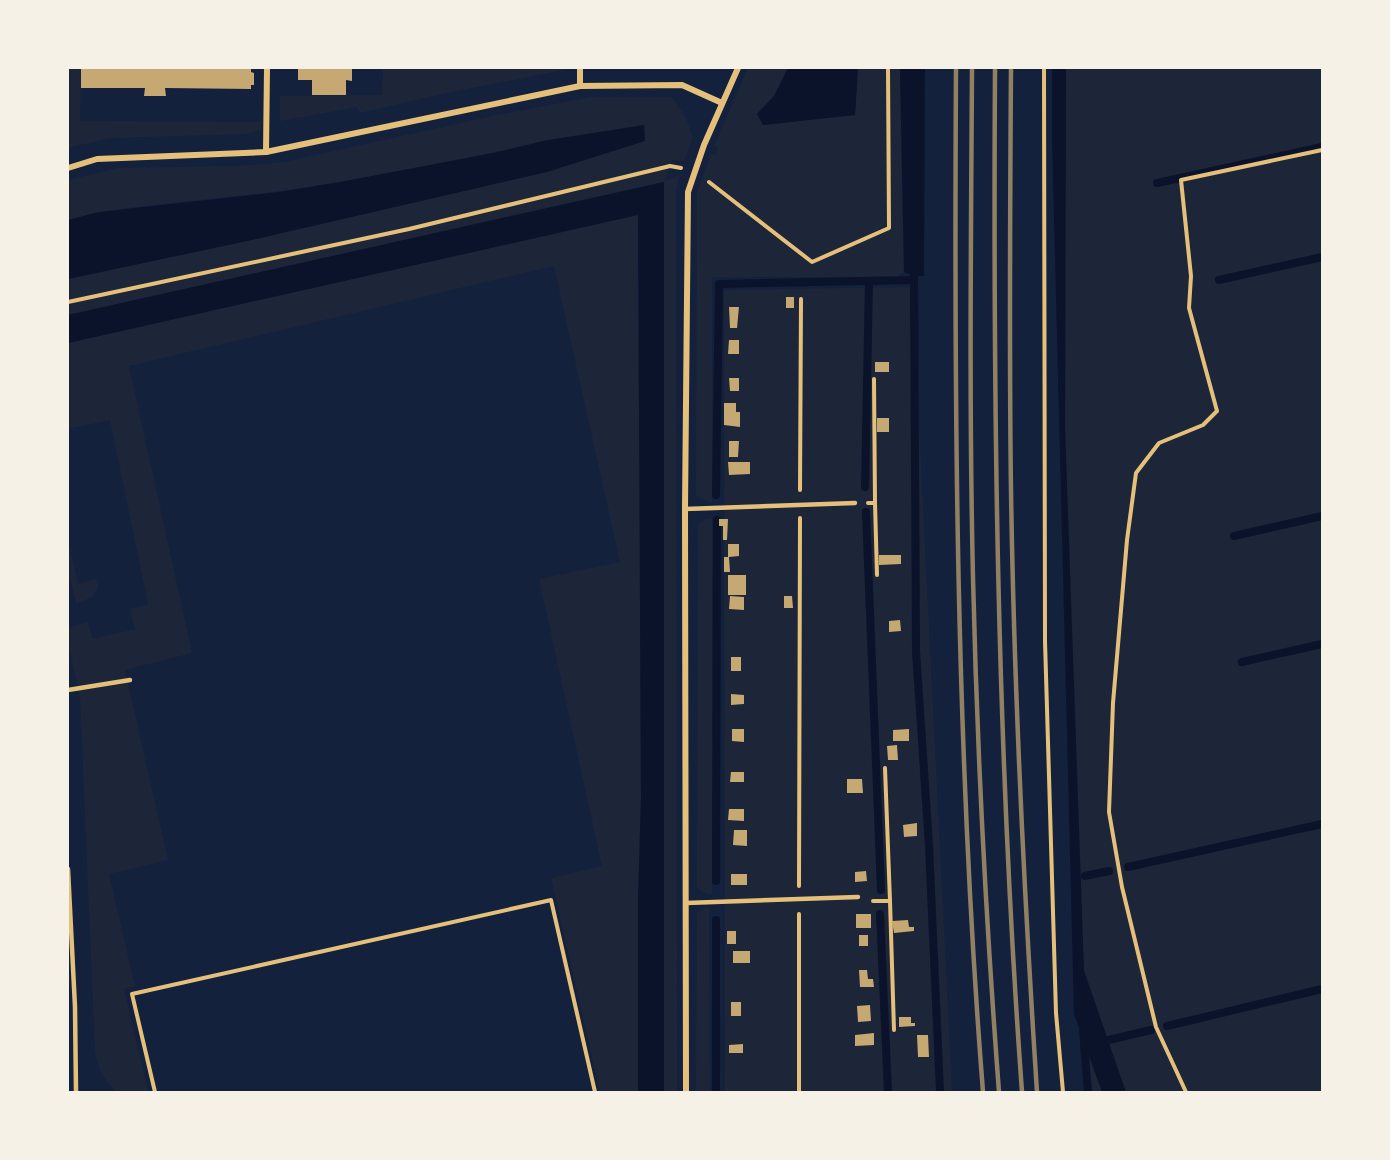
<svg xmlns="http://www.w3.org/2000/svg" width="1390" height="1160" font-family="'PT Serif',serif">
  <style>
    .green { fill: #1d2539 }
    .water { fill: #0b132b }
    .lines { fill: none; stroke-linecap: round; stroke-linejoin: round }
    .stream { stroke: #0b132b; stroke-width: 8 }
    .building { fill: #c6a872 }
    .path { stroke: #e5c07b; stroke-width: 4 }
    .service { stroke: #e5c07b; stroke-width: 4.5 }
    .minor { stroke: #e5c07b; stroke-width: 6 }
    .rail { stroke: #918062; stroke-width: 4.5 }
  </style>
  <rect width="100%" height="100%" fill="#14213d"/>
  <g class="green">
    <path d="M68,68H81L80,121L260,122H262L261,130L247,134L110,138L68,148Z"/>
    <path d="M383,68H573L442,94L360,113L357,107L280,121V96L382,95Z"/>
    <path d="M748,68H788L774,96L757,114L764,125L855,115L858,68H900L904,272L897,277H712V503L696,496L697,192L711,154L716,155L718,148L714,146Z"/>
    <path d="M1066,68H1322V1092H1092L1087,1048L1098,1078L1094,998L1084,971L1071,712L1065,427Z"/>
    <path d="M591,97H672L686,118L693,137L684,161L672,160L664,181L680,175L676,190L677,1092H664V182L68,315V279L247,241L499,182L548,140C459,161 369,179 279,191C209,201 136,202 68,220V180L118,168L239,166L284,162L492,116Z"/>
    <path d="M638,214L641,798L638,899V1092H600L551,878L602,866L539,579L620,562L554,266L129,366L192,653L125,670L168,860L109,874L135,986L124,989L148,1092H116C104,1080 97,1068 95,1050L80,697L68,642V628L87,622L93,639L135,629L130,609L148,604L110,420L68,429V343Z"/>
    <path d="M912,287L952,1092H725L724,290Z"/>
    <path d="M712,518V894H707L697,888L698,525L705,519Z"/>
    <path d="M68,540L78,584L96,579L98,587L92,597L76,604L68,568Z"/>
    <path d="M705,907H709L710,1092H696L697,913Z"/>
  </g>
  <g class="water">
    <path d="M788,68H858L855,115L763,125L757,114L774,96Z"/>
    <path d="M900,68H925L924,276H914L904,272Z"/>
    <path d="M1052,68H1066L1065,427L1084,971L1126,1092H1102L1074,1014L1052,138Z"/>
    <path d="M644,125L645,141L547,172L247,241L68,279V220L99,212L279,192L340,182L493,153L548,140Z"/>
    <path d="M664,182V1092H638V899L641,798L638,215L68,343V315Z"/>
  </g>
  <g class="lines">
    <g class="stream">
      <path d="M1157,183L1322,147"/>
      <path d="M914,276L916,651L929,846L940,1092"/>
      <path d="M1219,280L1322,257"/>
      <path d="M865,487L869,281"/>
      <path d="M716,495L719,284L914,280"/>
      <path d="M866,512L881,890"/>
      <path d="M1234,536L1322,516"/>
      <path d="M1242,662L1322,644"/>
      <path d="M1128,867L1322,824"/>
      <path d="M1085,876L1109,871"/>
      <path d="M716,881L717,520"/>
      <path d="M880,914L888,1092"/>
      <path d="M716,920V1092"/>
      <path d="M1167,1026L1322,989"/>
      <path d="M1083,1031L1088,1092"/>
      <path d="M1100,1042L1151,1030"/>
    </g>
  </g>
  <g class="building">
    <path d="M81,68H251V72L254,73V85H251V89L165,88L166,96H144L145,88H81Z"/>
    <path d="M298,68H352V81L346,80V95H312V80H298Z"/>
    <rect x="786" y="297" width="8" height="11"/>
    <path d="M729,307H739L737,328H730Z"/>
    <path d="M729,340H739V354H728Z"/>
    <rect x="875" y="362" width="14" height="10"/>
    <path d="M729,378H739V391H730Z"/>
    <path d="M724,403H736V412H740V427L724,425Z"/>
    <rect x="877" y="418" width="12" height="14"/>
    <path d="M729,441H739L738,457H729Z"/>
    <path d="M728,462H750V474L729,475Z"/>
    <path d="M719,519H728L727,540H723V526H719Z"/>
    <path d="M728,544H739V556L729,557L730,572H724V557H728Z"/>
    <path d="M879,555H901V564L879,565Z"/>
    <rect x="728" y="575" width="18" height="20"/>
    <path d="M730,596L744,597V610L729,609Z"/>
    <path d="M784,596H792L793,608H784Z"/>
    <path d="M900,620L901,631L889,632V621Z"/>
    <rect x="731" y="657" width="10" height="14"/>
    <path d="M731,694L744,695V704L731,705Z"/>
    <path d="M732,729H744V742L732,741Z"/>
    <path d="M909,729V741H893V730Z"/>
    <path d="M897,745L898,760H888L887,746Z"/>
    <path d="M731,772H744V782H730Z"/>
    <path d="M847,779H862L863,793H847Z"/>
    <path d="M729,809H744V821L728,820Z"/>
    <path d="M917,823V836L904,837L903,825Z"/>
    <path d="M734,830H747V846L733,845Z"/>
    <path d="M866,871L867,881L855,882V872Z"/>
    <rect x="731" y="874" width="16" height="11"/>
    <rect x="856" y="914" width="15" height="14"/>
    <path d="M908,920L909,927H914V931L894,933L892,921Z"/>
    <rect x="727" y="931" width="9" height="13"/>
    <rect x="859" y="935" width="9" height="11"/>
    <rect x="733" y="951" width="17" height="12"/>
    <path d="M859,970H867L868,979H873L874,987H860Z"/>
    <rect x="731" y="1002" width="10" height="14"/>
    <path d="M870,1005L871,1021L858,1022L857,1006Z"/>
    <path d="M899,1017H911V1023H915V1026L899,1027Z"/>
    <path d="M874,1033V1045L855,1046V1035Z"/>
    <path d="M917,1035H928L929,1057H918Z"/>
    <path d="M743,1044V1053H729V1045Z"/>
  </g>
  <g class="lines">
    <g class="path">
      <path d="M1044,68L1045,641L1056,1013L1063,1092"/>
      <path d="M709,182L812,262L889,228L888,68"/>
      <path d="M68,302L409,229L670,166L681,168"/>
      <path d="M800,490L801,299"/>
      <path d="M868,503H875L874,379"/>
      <path d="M875,503L877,575"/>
      <path d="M799,886L800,518"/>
      <path d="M873,901H890L885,768"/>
      <path d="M890,901L894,1030"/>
      <path d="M155,1092L132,994L551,900L595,1092"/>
      <path d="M799,1092V914"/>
      <path d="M1186,1092L1156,1027L1122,887L1109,812L1113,703L1127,540L1136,473L1159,443L1203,425L1217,411L1189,308L1191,276L1181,180L1322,150"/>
    </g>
    <g class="service">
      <path d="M685,509L855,503"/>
      <path d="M68,690L130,680"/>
      <path d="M68,869L75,1007L76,1092"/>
      <path d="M686,903L858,897"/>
    </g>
    <g class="minor">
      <path d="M580,86V68"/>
      <path d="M266,152L267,68"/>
      <path d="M68,168L97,159L266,152L580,86L682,85L722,103"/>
      <path d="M686,1092L685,509L688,192L704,145L738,68"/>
    </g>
    <g class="rail">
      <path d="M956,68C954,410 956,751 983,1092"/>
      <path d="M972,68C971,238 969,408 973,578C977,750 986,921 999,1092"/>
      <path d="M995,68C993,411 997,750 1022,1092"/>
      <path d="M1011,68C1010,208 1009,349 1011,490C1014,691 1024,892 1037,1092"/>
    </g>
  </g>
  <rect width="1390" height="1160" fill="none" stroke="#f6f1e7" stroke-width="138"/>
</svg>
